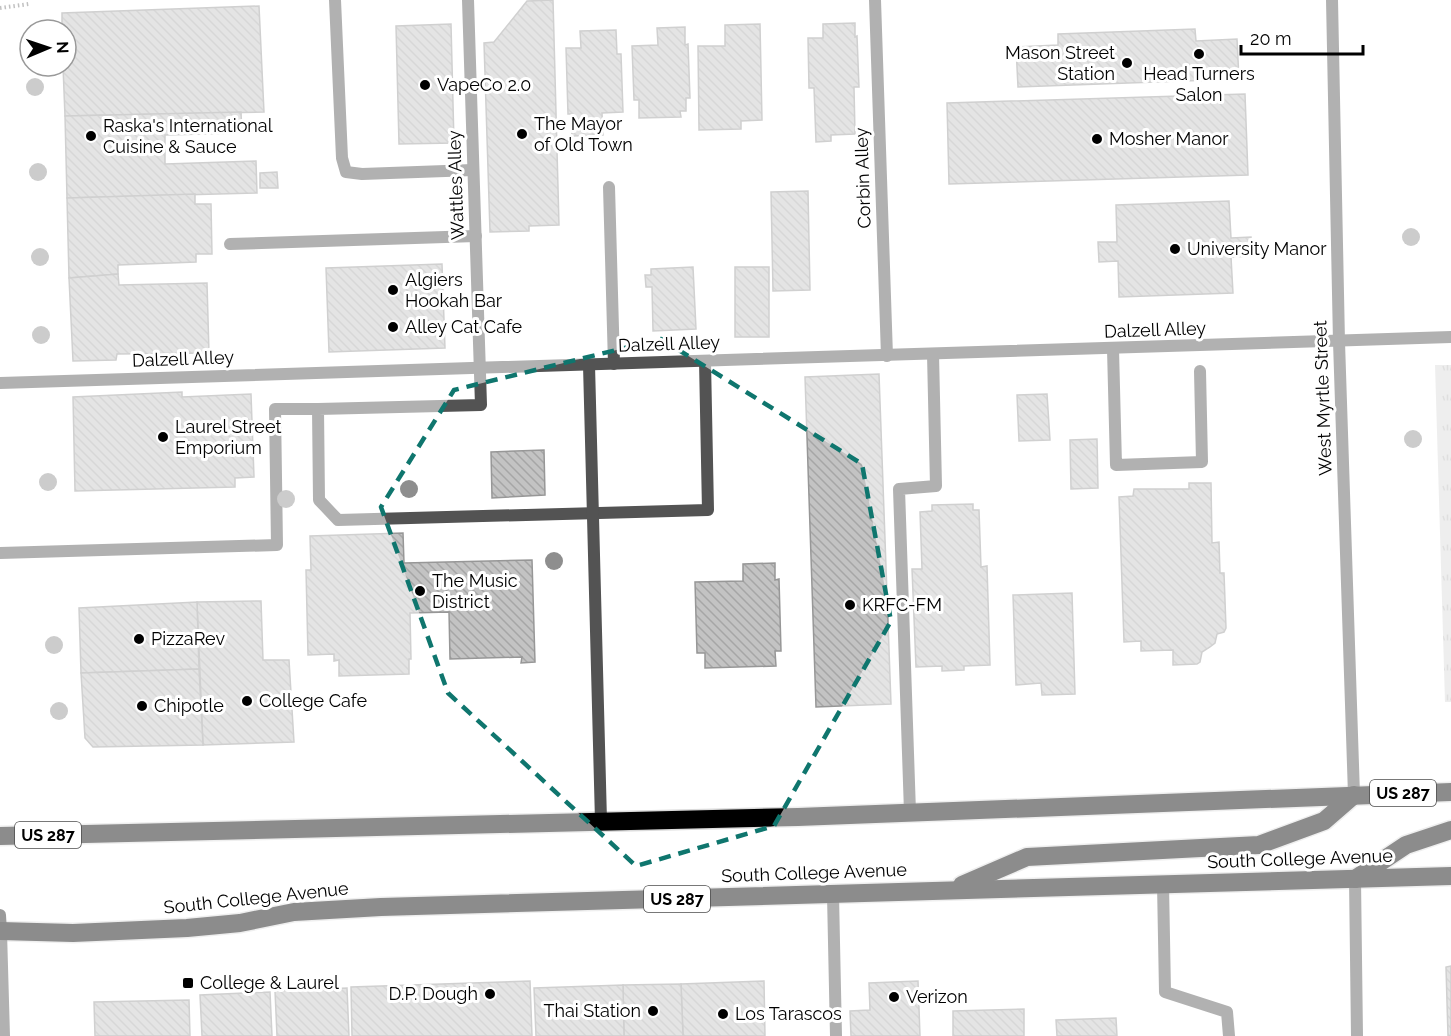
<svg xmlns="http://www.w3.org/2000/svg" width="1451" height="1036" font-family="Raleway,sans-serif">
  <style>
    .grass { fill: url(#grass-tufts) }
    .building { fill: url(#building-back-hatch); stroke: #979797; stroke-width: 1.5 }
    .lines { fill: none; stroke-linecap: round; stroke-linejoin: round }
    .highway-casing { stroke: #dbdbdb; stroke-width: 21 }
    .path { stroke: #757575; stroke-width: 4; stroke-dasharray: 1.5 3; stroke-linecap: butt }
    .lane { stroke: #535353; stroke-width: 12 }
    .street { stroke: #535353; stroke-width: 12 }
    .secondary { stroke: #202020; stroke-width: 12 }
    .highway { stroke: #000; stroke-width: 18 }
    .tree { fill: #8e8e8e }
    .marked { fill: none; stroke: #0f766e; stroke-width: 4.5; stroke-dasharray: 12 8; stroke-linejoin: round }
    .poi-dot { fill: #000; stroke: #fff; stroke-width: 2 }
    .labels { text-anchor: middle; stroke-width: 6; stroke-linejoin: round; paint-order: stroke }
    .shield { fill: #fff; stroke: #4c4c4c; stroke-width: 1.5 }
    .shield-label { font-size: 16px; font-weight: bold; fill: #000 }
    .poi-label { font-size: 18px; fill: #000; stroke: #fff; text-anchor: start }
    .street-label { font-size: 18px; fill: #000; stroke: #fff }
  </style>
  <defs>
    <pattern id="grass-tufts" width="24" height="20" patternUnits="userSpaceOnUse" patternTransform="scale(1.5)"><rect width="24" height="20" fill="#dadada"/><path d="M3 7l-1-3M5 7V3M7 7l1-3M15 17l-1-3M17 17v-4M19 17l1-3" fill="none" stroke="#b9b9b9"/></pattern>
    <pattern id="building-back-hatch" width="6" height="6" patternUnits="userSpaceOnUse" patternTransform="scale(1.5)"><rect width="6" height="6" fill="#c3c3c3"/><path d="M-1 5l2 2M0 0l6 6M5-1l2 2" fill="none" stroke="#a6a6a6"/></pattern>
  </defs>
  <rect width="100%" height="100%" fill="#fff"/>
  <path class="grass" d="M1435,365H1451V702H1445Z"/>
  <g class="building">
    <path d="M553,0L559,225L529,226V231L490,232L484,43L494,42L527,1Z"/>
    <path d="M259,6L264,112L65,116L63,66H66V30H62V13Z"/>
    <path d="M855,23V37L857,36L859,87H854L855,134L831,135V141L816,142L814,88H809L808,38H823V24Z"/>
    <path d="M451,24L454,143L399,144L396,26Z"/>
    <path d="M760,24L762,120L741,121V129L699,130L698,46H725V25Z"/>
    <path d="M685,27V45L688,44L690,98H686V111H680L681,117L639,118V100H634L632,46L658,45L657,28Z"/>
    <path d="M1195,29L1196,41L1237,39L1239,79L1018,87L1016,47L1058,45V34Z"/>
    <path d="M616,30L617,54H621L623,112L602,113L603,135L572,136L571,114H568L566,48H581L580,31Z"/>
    <path d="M1245,94L1248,175L949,184L947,103Z"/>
    <path d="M241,112L242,133L165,135V164L256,161L257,193L67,198L65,116Z"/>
    <path d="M277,172L278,188H260V173Z"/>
    <path d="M808,191L810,290L773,291L771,192Z"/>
    <path d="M195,194V204H211L212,254H196V262L118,265V274L69,278L67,198Z"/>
    <path d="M1229,201L1231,238L1251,237L1252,256L1231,257L1233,293L1119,297L1118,261L1099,262L1098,242H1117L1116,205Z"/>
    <path d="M442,264L445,348L329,352L326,268Z"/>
    <path d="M693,267L696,329L653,331L652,287H646L645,275H651V269Z"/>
    <rect x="735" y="267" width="34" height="70"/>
    <path d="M118,274L119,285L207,283L209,353L117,354L116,360L73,361L69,278Z"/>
    <path d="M879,374L891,704L816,707L805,377Z"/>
    <path d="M182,392V397L251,394L254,477L235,478V487L75,491L73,397Z"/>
    <path d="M1047,394L1050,440L1019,441L1017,395Z"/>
    <path d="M1097,439L1098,488L1071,489L1070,440Z"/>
    <path d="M544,450L545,495L492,498L491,452Z"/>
    <path d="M1189,483H1211L1212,543L1219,542L1220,573H1224L1226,628L1224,632L1217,634L1215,643L1210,647L1202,652L1200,662L1197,664L1173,665V650L1141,651V641L1124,642L1119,497L1133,496L1134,489H1189Z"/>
    <path d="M973,504V510H979L981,567L987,566L990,665L964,666V670L942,671V666L916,667L912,569H922L920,512L932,511V505Z"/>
    <path d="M403,533L404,563L532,560L535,662L521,663L522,657L450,659L449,612L410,613L411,659H409V674L339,676V660L334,661V654L308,655L306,570H311L310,536Z"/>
    <path d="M775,563V580L779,579L781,651H775L776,666L705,668V653H697L695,582L743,581V564Z"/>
    <path d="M1072,593L1075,694L1042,695L1041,683L1016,685L1013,595Z"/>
    <path d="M261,601L263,660H289L294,742L203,745L197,602Z"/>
    <path d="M197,602L199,669L81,673L79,608Z"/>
    <path d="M199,669L203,745L93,747L85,738L81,673Z"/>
    <path d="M1451,966V1036H1448L1446,967Z"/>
    <path d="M530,981L532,1036H352L351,987Z"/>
    <path d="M764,981L765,1036H683L681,984Z"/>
    <path d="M918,981L920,1036H851L850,1011L870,1010L869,983Z"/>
    <path d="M681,984L683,1036H624L623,985Z"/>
    <path d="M623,985L624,1036H536L534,988Z"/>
    <path d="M347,988L349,1036H277L275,991Z"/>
    <path d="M270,992L272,1036H202L200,995Z"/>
    <path d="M189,1000L190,1036H95L94,1002Z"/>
    <path d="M1024,1009V1036H953V1011Z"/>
    <path d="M1116,1018L1117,1036H1057L1056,1020Z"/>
  </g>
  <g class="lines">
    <defs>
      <g id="highway">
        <path d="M0,836L798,817L1451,792"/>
        <path d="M1355,879L1406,845L1451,830"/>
        <path d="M962,885L1027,857L1259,845L1324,821L1354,795"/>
        <path d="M0,931L73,933L187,928L240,923L294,912L381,907L1451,876"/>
      </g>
    </defs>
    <use href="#highway" class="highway-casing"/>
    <path class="path" d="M0,8L29,4"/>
    <g class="lane">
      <path d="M335,0L342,158L346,172L362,174L473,170"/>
      <path d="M468,0L481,405L318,409L319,500L338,520L708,510L705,361"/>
      <path d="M875,0L887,356"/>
      <path d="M609,187L614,364"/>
      <path d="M230,244L476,236"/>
      <path d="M1113,349L1116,465L1202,462L1200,371"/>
      <path d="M589,365L601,821"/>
      <path d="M0,383L1451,337"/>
      <path d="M0,553L277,545L275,409H318"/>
      <path d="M910,812L899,489L936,486L933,354"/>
      <path d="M1163,884L1165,992L1227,1012L1229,1036"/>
      <path d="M833,895L836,1036"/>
    </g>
    <g class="street">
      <path d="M1332,0L1339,342L1354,795"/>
      <path d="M1355,879L1357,1036"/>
      <path d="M1,932L4,1036"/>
    </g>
    <path class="secondary" d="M0,915L1,932"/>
    <use href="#highway" class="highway"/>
  </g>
  <g class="tree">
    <circle cx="35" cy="87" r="9"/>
    <circle cx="38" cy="172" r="9"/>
    <circle cx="1411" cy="237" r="9"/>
    <circle cx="40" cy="257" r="9"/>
    <circle cx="41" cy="335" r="9"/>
    <circle cx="1413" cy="439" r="9"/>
    <circle cx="48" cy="482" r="9"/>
    <circle cx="409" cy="489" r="9"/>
    <circle cx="286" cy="499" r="9"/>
    <circle cx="554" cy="561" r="9"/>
    <circle cx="54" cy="645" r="9"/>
    <circle cx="59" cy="711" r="9"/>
  </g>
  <path d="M0 0H1451V1036H0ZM661,339L862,464L891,621L774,826L636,866L448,693L381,507L454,390Z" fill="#fff" fill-opacity=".55" fill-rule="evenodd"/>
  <path class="marked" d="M661,339L862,464L891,621L774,826L636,866L448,693L381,507L454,390Z"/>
  <g class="poi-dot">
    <circle cx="1199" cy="54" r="6"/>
    <circle cx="1127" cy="63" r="6"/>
    <circle cx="425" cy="85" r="6"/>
    <circle cx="522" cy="134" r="6"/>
    <circle cx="91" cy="136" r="6"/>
    <circle cx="1097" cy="139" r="6"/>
    <circle cx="1175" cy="249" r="6"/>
    <circle cx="393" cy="290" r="6"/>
    <circle cx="393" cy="327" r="6"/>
    <circle cx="163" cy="437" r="6"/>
    <circle cx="420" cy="591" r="6"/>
    <circle cx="850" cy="605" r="6"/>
    <circle cx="139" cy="639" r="6"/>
    <circle cx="247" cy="701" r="6"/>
    <circle cx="142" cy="706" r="6"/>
    <rect x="182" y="977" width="12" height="12" rx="3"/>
    <circle cx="490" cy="994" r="6"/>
    <circle cx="894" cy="997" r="6"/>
    <circle cx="653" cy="1011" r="6"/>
    <circle cx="723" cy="1014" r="6"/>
  </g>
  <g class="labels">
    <g class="shield">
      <rect x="1370" y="780" width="66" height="26" rx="4.5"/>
      <rect x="15" y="822" width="66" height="26" rx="4.5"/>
      <rect x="644" y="886" width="66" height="26" rx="4.5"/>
    </g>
    <g class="shield-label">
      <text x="1403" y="799">US 287</text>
      <text x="48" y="841">US 287</text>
      <text x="677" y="905">US 287</text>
    </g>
    <g class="poi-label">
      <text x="1115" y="59" text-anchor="end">Mason Street<tspan x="1115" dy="21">Station</tspan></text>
      <text x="1199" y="80" text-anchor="middle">Head Turners<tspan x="1199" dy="21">Salon</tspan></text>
      <text x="437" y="91">VapeCo 2.0</text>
      <text x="534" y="130">The Mayor<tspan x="534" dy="21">of Old Town</tspan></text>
      <text x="103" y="132">Raska's International<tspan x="103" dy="21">Cuisine &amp; Sauce</tspan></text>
      <text x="1109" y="145">Mosher Manor</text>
      <text x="1187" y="255">University Manor</text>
      <text x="405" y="286">Algiers<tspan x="405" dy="21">Hookah Bar</tspan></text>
      <text x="405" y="333">Alley Cat Cafe</text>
      <text x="175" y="433">Laurel Street<tspan x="175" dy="21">Emporium</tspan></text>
      <text x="432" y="587">The Music<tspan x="432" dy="21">District</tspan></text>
      <text x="862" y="611">KRFC-FM</text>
      <text x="151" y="645">PizzaRev</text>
      <text x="259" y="707">College Cafe</text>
      <text x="154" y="712">Chipotle</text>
      <text x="200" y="989">College &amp; Laurel</text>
      <text x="478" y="1000" text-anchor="end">D.P. Dough</text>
      <text x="906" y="1003">Verizon</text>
      <text x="641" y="1017" text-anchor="end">Thai Station</text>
      <text x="735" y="1020">Los Tarascos</text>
    </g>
    <g class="street-label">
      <text transform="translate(863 178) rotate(-92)" y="6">Corbin Alley</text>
      <text transform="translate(456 185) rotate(-92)" y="6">Wattles Alley</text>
      <text transform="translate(1155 330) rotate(-2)" y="6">Dalzell Alley</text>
      <text transform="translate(669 344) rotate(-2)" y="6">Dalzell Alley</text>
      <text transform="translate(183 359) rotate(-2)" y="6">Dalzell Alley</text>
      <text transform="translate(1323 398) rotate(-92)" y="6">West Myrtle Street</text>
      <text transform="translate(1300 859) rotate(-2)" y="6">South College Avenue</text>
      <text transform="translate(814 873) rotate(-2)" y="6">South College Avenue</text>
      <text transform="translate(256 898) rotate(-6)" y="6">South College Avenue</text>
    </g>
  </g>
  <g transform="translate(48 48) rotate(88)"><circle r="28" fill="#ffffff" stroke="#999999" stroke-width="1.5"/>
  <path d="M0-4.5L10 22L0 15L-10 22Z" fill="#000000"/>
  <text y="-9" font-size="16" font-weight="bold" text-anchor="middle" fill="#000000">N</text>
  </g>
  <path d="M1241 45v9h122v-9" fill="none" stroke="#000000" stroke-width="3"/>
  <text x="1250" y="45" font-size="18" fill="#000000" stroke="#ffffff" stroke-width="4.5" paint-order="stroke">20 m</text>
</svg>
